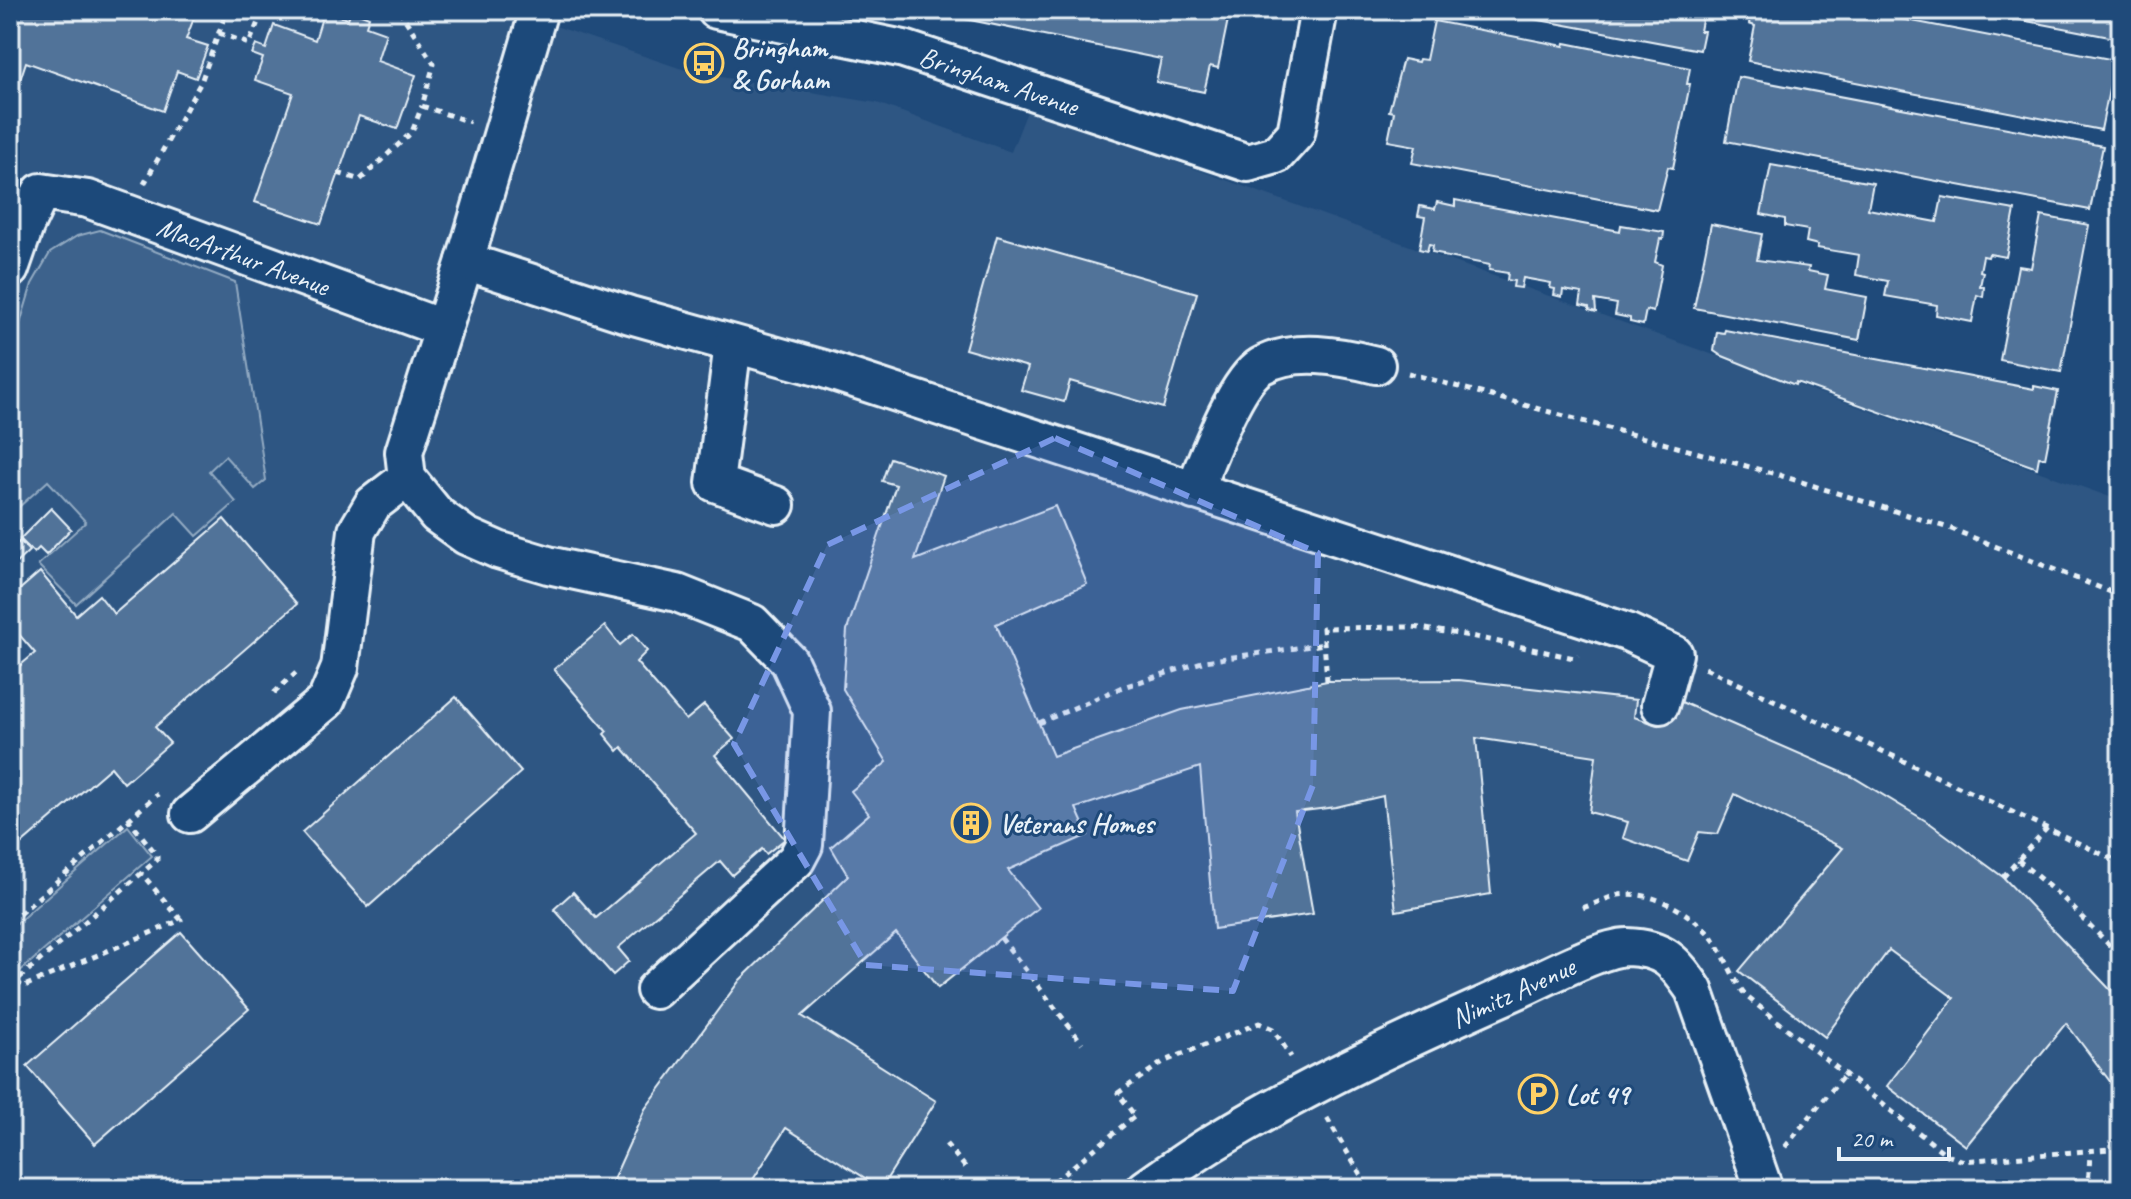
<svg xmlns="http://www.w3.org/2000/svg" width="2131" height="1199" font-family="Caveat,sans-serif">
  <style>
    .built { fill: #2e5683 }
    .green { fill: #3c628c; stroke: #92aac2; stroke-width: 2 }
    .building { fill: #517399; stroke: #e8f1f8; stroke-width: 2 }
    .lines { fill: none; stroke-linecap: round; stroke-linejoin: round }
    .minor-casing { stroke: #e8f1f8; stroke-width: 42 }
    .path { stroke: #e8f1f8; stroke-width: 5; stroke-dasharray: 6 6; stroke-linecap: butt }
    .minor { stroke: #1f4a7a; stroke-width: 36 }
    .marked { fill: #7897e6; fill-opacity: 0.2; stroke: #7897e6; stroke-width: 6; stroke-dasharray: 16 10; stroke-linejoin: round }
    .labels { text-anchor: middle; stroke-width: 6; stroke-linejoin: round; paint-order: stroke }
    .poi-label { font-size: 28px; font-weight: bold; fill: #e8f1f8; stroke: #1f4a7a; text-anchor: start }
    .street-label { font-size: 28px; fill: #e8f1f8; stroke: #1f4a7a }
  </style>
  <rect width="100%" height="100%" fill="#1f4a7a"/>
  <filter id="ink" filterUnits="userSpaceOnUse"><feTurbulence type="fractalNoise" baseFrequency=".0125" numOctaves="2"/><feDisplacementMap in="SourceGraphic" scale="16" xChannelSelector="R" yChannelSelector="G"/><feConvolveMatrix kernelMatrix="1 2 1 2 8 2 1 2 1" color-interpolation-filters="sRGB"/></filter>
  <g filter="url(#ink)">
    <path class="built" d="M10,10H508L691,72L877,103L1011,152L1028,109L2121,501V1189H10Z"/>
    <g class="green">
      <path d="M100,230L235,282L266,480L255,489L225,456L209,471L236,502L197,536L176,513L76,604L38,565L86,522L48,481L10,515V357L32,284L50,253L77,236Z"/>
      <path d="M128,826L152,856L10,980V929Z"/>
    </g>
    <g class="building">
      <path d="M10,10H197L186,39L208,46L196,78L177,71L163,111L26,62L19,83L10,80Z"/>
      <path d="M351,10L369,17L366,26L386,33L377,61L416,75L397,129L359,116L321,224L255,202L293,93L255,80L263,58L252,54L256,45L266,49L274,25L315,40L324,11L348,19Z"/>
      <path d="M932,10H1230L1218,68L1210,66L1204,92L1156,82L1161,59L931,12Z"/>
      <path d="M1486,10H1704L1700,31H1704L1700,50Z"/>
      <path d="M1760,10H1855L2115,60L2101,130L1748,61L1755,26L1749,24L1750,16L1759,17Z"/>
      <path d="M1970,10H2121V35L2120,39Z"/>
      <path d="M1434,21L1564,46L1565,43L1690,68L1687,84H1690L1673,168L1668,167L1657,210L1412,163L1416,146L1388,141L1394,112L1389,111L1403,59L1418,62L1419,59L1426,60Z"/>
      <path d="M1738,77L2103,146L2090,210L1726,141Z"/>
      <path d="M1771,165L1873,183L1868,209L1937,222L1942,197L2015,210L2006,257L1989,254L1988,257L1983,256L1980,271L1983,272L1980,286L1984,287L1983,297L1977,295L1972,322L1936,315L1937,305L1885,296L1888,281L1856,275L1859,255L1817,248L1818,245L1806,242L1808,230L1785,226V219L1761,214Z"/>
      <path d="M1455,200L1620,231L1621,225L1664,232L1663,240L1660,239L1655,262L1662,265L1653,312L1646,310L1643,325L1630,322V318L1615,315L1617,304L1595,300L1596,312L1589,310V307L1580,305L1582,293L1563,290L1562,297L1554,295L1555,289L1550,288L1551,283L1523,278L1521,288L1513,287L1514,281L1507,280L1508,273L1489,270L1490,265L1443,256V254L1432,252L1433,245L1429,244L1427,251L1419,249L1425,217L1418,216L1420,206L1435,209L1437,202L1455,206Z"/>
      <path d="M2041,216L2089,225L2061,372L2000,360L2018,266L2031,268Z"/>
      <path d="M1711,224L1762,234L1757,260L1809,267L1808,271L1828,275L1825,289L1867,297L1859,340L1694,308Z"/>
      <path d="M997,236L1197,293L1163,408L1070,381L1064,402L1021,390L1028,367L965,349Z"/>
      <path d="M1725,330L2034,389V386L2058,391L2045,458L2039,457L2037,468L1796,382L1795,385L1720,355L1714,351L1717,332L1724,333Z"/>
      <path d="M890,458L944,476L915,560L1055,506L1087,584L996,624L1053,756L1182,710L1327,681L1459,680L1636,700L1634,717L1658,725L1664,712L1679,701L1853,777L1931,824L2003,877L2121,1001V1096L2066,1023L1966,1146L1887,1086L1954,998L1889,950L1825,1037L1739,971L1843,848L1735,794L1718,834L1699,832L1687,861L1623,838L1628,822L1589,812L1596,756L1476,738L1491,894L1396,911L1383,796L1336,807L1295,812L1313,914L1214,929L1200,767L1076,808L1088,835L1008,870L1038,908L938,988L896,933L802,1016L936,1101L881,1188L786,1128L747,1189H609L645,1109L740,980L848,876L831,847L869,814L851,791L887,762L843,689L847,630L896,485L882,481Z"/>
      <path d="M51,508L71,529L46,555L39,548L34,553L20,539Z"/>
      <path d="M224,519L297,604L155,727L170,743L124,783L111,767L10,854V674L35,653L10,624V598L40,572L76,615L99,595L114,614Z"/>
      <path d="M20,541L29,551L10,569V551Z"/>
      <path d="M605,626L620,645L633,634L647,651L636,662L686,720L704,705L734,739L715,755L785,839L766,854L762,849L732,875L720,861L618,948L629,961L613,975L554,909L573,892L596,918L696,833L622,747L618,751L604,734L607,731L554,669Z"/>
      <path d="M456,697L521,772L368,907L302,832Z"/>
      <path d="M181,932L249,1009L95,1144L27,1066Z"/>
    </g>
    <g class="lines">
      <defs>
        <g id="minor">
          <path d="M539,10L465,261L404,452L407,478L437,515L466,536L498,550L548,565L677,593L752,623L789,661L812,711L804,845L796,860L655,990"/>
          <path id="s1" d="M716,10L904,49L1248,163L1276,155L1296,133L1319,10"/>
          <path d="M465,261L630,315L824,369L1627,632L1674,654L1660,705"/>
          <path id="s2" d="M10,269L25,226L41,192L88,199L442,328"/>
          <path d="M733,344L715,483L776,505"/>
          <path d="M1194,491C1206,461 1235,381 1261,366C1294,347 1341,356 1376,365"/>
          <path d="M190,814L326,701L340,668L357,531L373,504L407,478"/>
          <path id="s3" d="M1145,1189C1168,1173 1191,1156 1216,1141C1313,1082 1416,1035 1520,989C1544,978 1603,947 1627,947C1664,948 1675,962 1694,990L1764,1189"/>
        </g>
      </defs>
      <use href="#minor" class="minor-casing"/>
      <g class="path">
        <path d="M399,10L434,64L422,106L470,122"/>
        <path d="M219,33L249,44L263,10"/>
        <path d="M338,173L360,180L412,132L422,106"/>
        <path d="M144,184L201,82L227,10"/>
        <path d="M1408,373L1779,475L1949,528L2121,596"/>
        <path d="M1705,668L2121,863"/>
        <path d="M1327,681L1323,628L1413,627L1471,636L1574,658L1578,655"/>
        <path d="M274,693L296,673"/>
        <path d="M1039,723L1120,688L1205,661L1325,644"/>
        <path d="M2018,860L2066,901L2121,957"/>
        <path d="M2003,877L2047,828"/>
        <path d="M1583,908C1594,904 1607,898 1618,895C1650,890 1687,910 1708,933C1725,951 1731,978 1747,997L1947,1155L1964,1161L2121,1148"/>
        <path d="M10,922L158,794"/>
        <path d="M1001,938L1082,1043"/>
        <path d="M17,981L22,987L181,920L141,873"/>
        <path d="M10,986L157,860V855L128,819"/>
        <path d="M1327,1118L1369,1189"/>
        <path d="M946,1144L966,1168"/>
        <path d="M1785,1147L1845,1074"/>
        <path d="M1045,1189L1135,1116L1118,1093L1163,1062L1259,1023L1273,1029L1291,1057"/>
        <path d="M2088,1189L2090,1153"/>
      </g>
      <use href="#minor" class="minor"/>
    </g>
  </g>
  <path class="marked" d="M1055,438L1318,553L1313,785L1233,991L866,965L734,744L827,545Z"/>
  <defs>
    <symbol id="bus-ring" viewBox="-11 -11 22 22"><circle r="9.5" fill="#1f4a7a" stroke="#ffd166" stroke-width="1.5"/><path d="M-5-6H5V4H4V6H2V4H-2V6H-4V4H-5ZM-3.5-4V0h7V-4ZM-3.5 1.2v1.5H-2V1.2ZM2 1.2v1.5H3.5V1.2Z" fill="#ffd166"/></symbol>
    <symbol id="building-ring" viewBox="-11 -11 22 22"><circle r="9.5" fill="#1f4a7a" stroke="#ffd166" stroke-width="1.5"/><path d="M-4-6H4V6H1V3H-1V6H-4ZM-2.5-4.3h1.7v1.8h-1.7ZM.8-4.3h1.7v1.8H.8ZM-2.5-1h1.7V.8h-1.7ZM.8-1h1.7V.8H.8Z" fill="#ffd166"/></symbol>
    <symbol id="parking-ring" viewBox="-11 -11 22 22"><circle r="9.5" fill="#1f4a7a" stroke="#ffd166" stroke-width="1.5"/><path d="M-3.5-5.5H1a3.5 3.5 0 0 1 0 7H-1V5.5H-3.5ZM-1-3.4V-.6H.8a1.4 1.4 0 0 0 0-2.8Z" fill="#ffd166"/></symbol>
  </defs>
  <g fill-rule="evenodd">
    <use href="#bus-ring" x="682" y="41" width="44" height="44"/>
    <use href="#building-ring" x="949" y="801" width="44" height="44"/>
    <use href="#parking-ring" x="1516" y="1072" width="44" height="44"/>
  </g>
  <g class="labels">
    <g class="poi-label">
      <text x="732" y="57">Bringham<tspan x="732" dy="32">&amp; Gorham</tspan></text>
      <text x="999" y="833">Veterans Homes</text>
      <text x="1566" y="1104">Lot 49</text>
    </g>
    <g class="street-label">
      <text dy="10" stroke="none"><textPath href="#s1" startOffset="292">Bringham Avenue</textPath></text>
      <text dy="10" stroke="none"><textPath href="#s2" startOffset="296">MacArthur Avenue</textPath></text>
      <text dy="10" stroke="none"><textPath href="#s3" startOffset="418">Nimitz Avenue</textPath></text>
    </g>
  </g>
  <rect width="2131" height="1199" fill="none" stroke="#1f4a7a" stroke-width="40"/>
  <rect x="20" y="20" width="2091" height="1159" fill="none" stroke="#e8f1f8" stroke-width="3" filter="url(#ink)"/>
  <path d="M1839 1147v12h110v-12" fill="none" stroke="#e8f1f8" stroke-width="4"/>
  <text x="1851" y="1147" font-size="24" fill="#e8f1f8" stroke="#1f4a7a" stroke-width="6" paint-order="stroke">20 m</text>
</svg>
